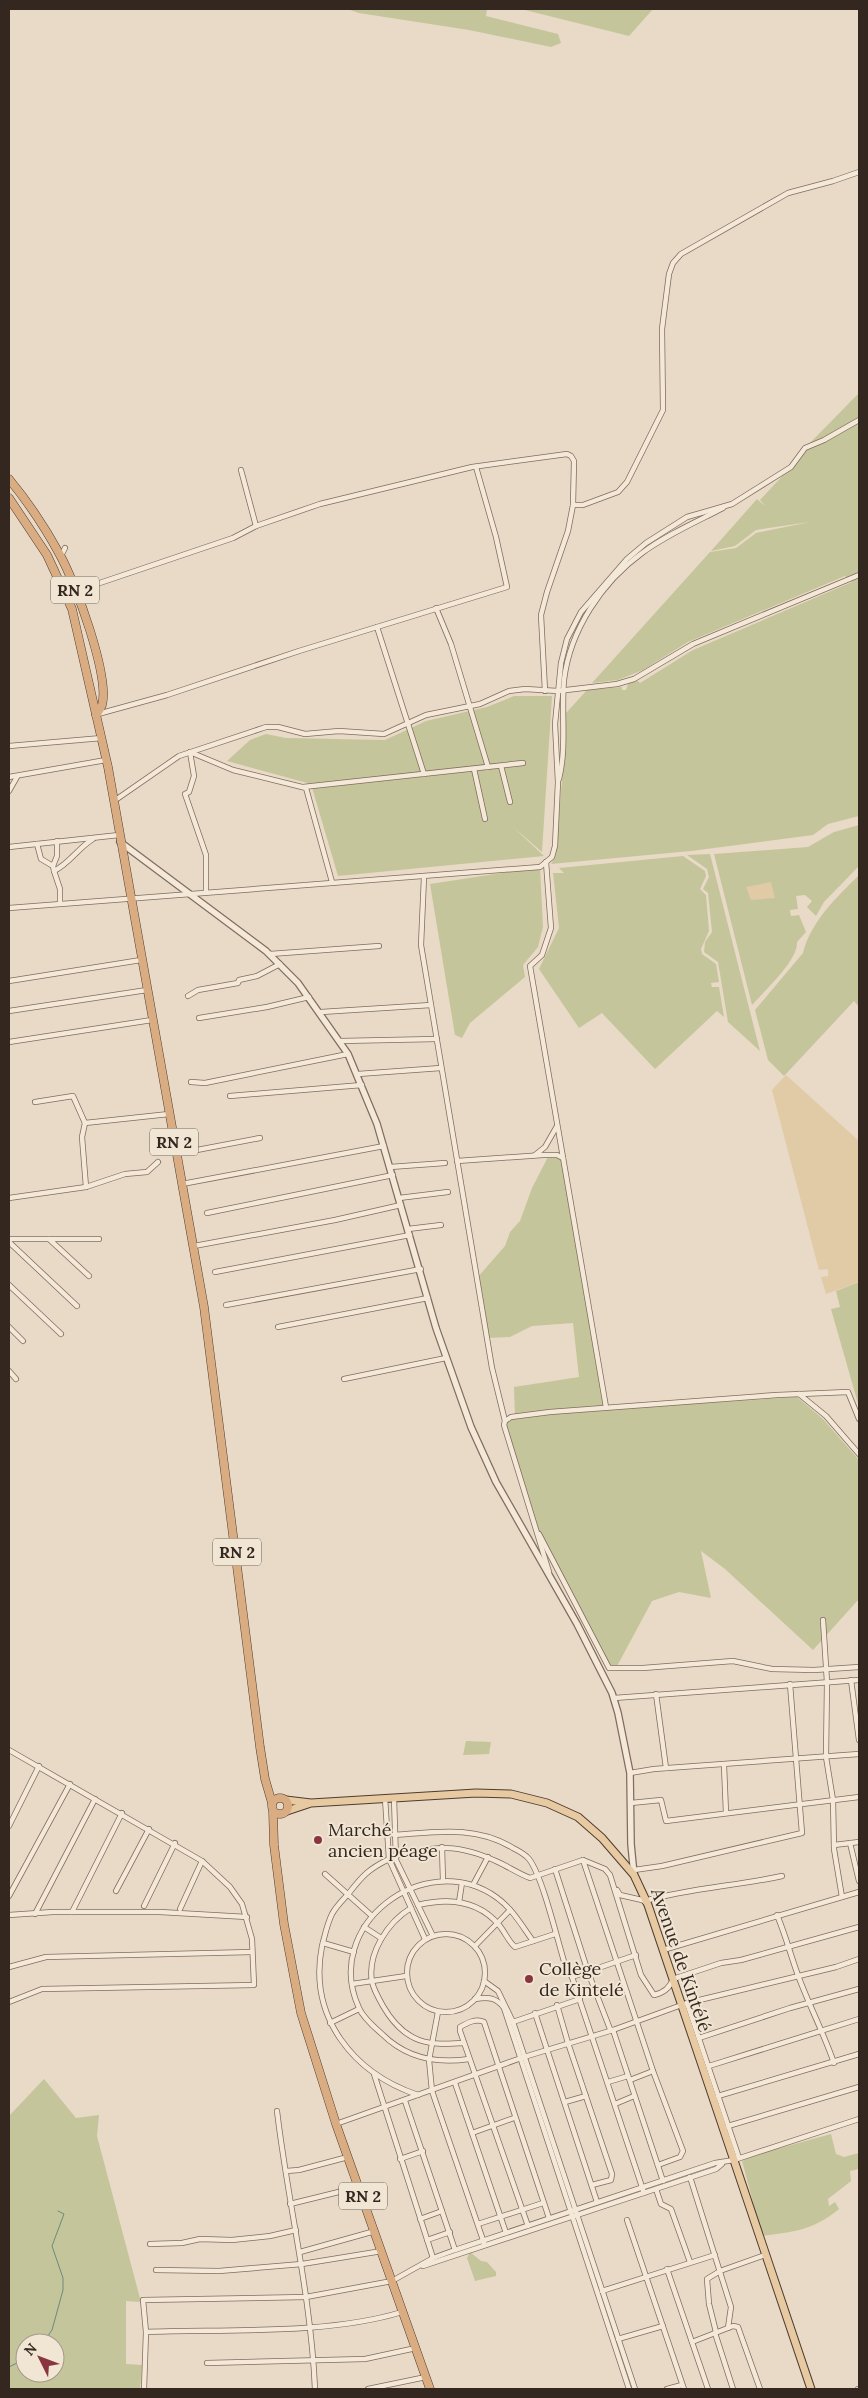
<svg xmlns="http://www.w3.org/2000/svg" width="868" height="2398" font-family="Lora,serif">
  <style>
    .green { fill: #c5c59b; fill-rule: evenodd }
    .sand { fill: #e1caa6 }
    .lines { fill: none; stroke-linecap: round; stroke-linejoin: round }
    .stream { stroke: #6e897f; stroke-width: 1 }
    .minor-casing { stroke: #816c5e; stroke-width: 6 }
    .tertiary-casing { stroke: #816c5e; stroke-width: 8 }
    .primary-casing { stroke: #4f3c31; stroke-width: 9 }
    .trunk-casing { stroke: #4f3c31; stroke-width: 9 }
    .minor { stroke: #f4e8d8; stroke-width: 4.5 }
    .tertiary { stroke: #f4e8d8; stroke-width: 5.5 }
    .primary { stroke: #e7c9a2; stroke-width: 7 }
    .trunk { stroke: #daac82; stroke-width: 8 }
    .poi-dot { fill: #893540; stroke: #f1e5d4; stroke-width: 2 }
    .labels { text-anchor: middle; stroke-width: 4; stroke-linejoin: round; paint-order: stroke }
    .shield { fill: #f1e5d4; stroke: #6c6056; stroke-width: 1 }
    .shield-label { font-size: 16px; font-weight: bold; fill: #332720 }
    .poi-label { font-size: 18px; fill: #332720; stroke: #f1e5d4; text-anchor: start }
    .street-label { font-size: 18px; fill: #332720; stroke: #f1e5d4 }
  </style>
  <rect width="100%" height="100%" fill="#e8dac6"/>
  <g class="green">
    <path d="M347,9H487L486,16L558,34L561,43L551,47L469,30L359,13Z"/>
    <path d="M521,9H653L629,36Z"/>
    <path d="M859,393V816L828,824L813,835L691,851L551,864L556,855C559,807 565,760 566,713L587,690L622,687V690H626L628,684L637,680L640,683L693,650L852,582L845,576L688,642L643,670L618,680L592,683L710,552L736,548L756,533L810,522L756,530L735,546L711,551L757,499L765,506L760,500L791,467L805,448Z"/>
    <path d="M514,696H552L542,852L512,826L544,856L338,876L311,784L227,761L250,740L266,734L286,738L385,740L426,721L487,707Z"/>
    <path d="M859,825V866L824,902L816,916L807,907L812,901L805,895L796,896L798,909L790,910L791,916L799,915L806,932L797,942C798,961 765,990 752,1005L714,854L808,847L834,832Z"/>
    <path d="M710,854L760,1051L728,1022L718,962L704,952L705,942L712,932L708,893L703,889L709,877L707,869L687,855Z"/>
    <path d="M683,856L705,871L706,876L700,889L706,895L709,931L701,949L702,954L716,964L719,982L711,983L712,987H719L724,1017L717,1011L655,1069L602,1013L579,1028L539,969L559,928L553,873H564L559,868Z"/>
    <path d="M540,867L543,927L538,947L523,965L525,977L470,1023L462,1038L455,1035L430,884Z"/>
    <path d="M859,875V1007L854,1001L784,1076L768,1060L755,1010L803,953C811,921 837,897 859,875Z"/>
    <path d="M549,1155L563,1158L606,1407L553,1413L797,1397L823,1419L859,1460V1599L813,1650L725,1569L701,1551L711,1598L679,1592L652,1601L616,1668H609L535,1526L505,1421L515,1416L514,1387L579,1377L573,1323L532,1326L510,1337L487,1338L477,1278L505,1246L510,1232L520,1221L532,1188Z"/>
    <path d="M859,1282V1407L831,1309L840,1307L836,1291Z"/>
    <path d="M466,1741L491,1742L489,1754L463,1755Z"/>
    <path d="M44,2079L76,2118L99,2115L97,2136L141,2302L126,2301V2364L142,2365L140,2389H9V2116ZM25,2343H55V2373H25Z"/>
    <path d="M831,2134L836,2154L844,2157L859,2153V2169L850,2171L851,2181L828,2199L829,2206L835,2202L839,2209C814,2230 793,2232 762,2236L742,2161L751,2156Z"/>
    <path d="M470,2252L481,2261L487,2262L496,2272V2276L475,2281L467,2258Z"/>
  </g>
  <g class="sand">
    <path d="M771,882L775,898L751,900L746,887Z"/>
    <path d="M786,1075L859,1141V1282L826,1294L821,1277L828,1276V1269L819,1270L772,1090Z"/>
  </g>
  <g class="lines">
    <g class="stream">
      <path d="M43,2343L52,2330L63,2290V2278L52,2246L64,2214L58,2211"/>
      <path d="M9,2367L25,2359"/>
    </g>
    <defs>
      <g id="minor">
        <path d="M241,470L256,526"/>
        <path d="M573,505H583L618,492L627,482L663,410L662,329L669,274L673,263L681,254L788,193L833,181L859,172"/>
        <path d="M61,556L65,548"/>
        <path d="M76,591L233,538L256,526L320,504L472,467L567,454L571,456L574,461L573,505L568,531L547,592L541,615L545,691"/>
        <path d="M436,608L451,644L488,767"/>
        <path d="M377,627L424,774"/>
        <path d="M98,714L167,695L299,651L507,587L496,537L476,467"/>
        <path d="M9,746L102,738"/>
        <path d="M190,752L233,770L306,788L332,882"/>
        <path d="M190,752L194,776L189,792L185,794L206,855V892"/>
        <path d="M501,766L510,802"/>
        <path d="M474,769L485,819"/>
        <path d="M9,777L106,760"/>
        <path d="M559,779C567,747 561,712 564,680C570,630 602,582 642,553C666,535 696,522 723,508"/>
        <path d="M303,787L523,763"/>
        <path d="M9,791L17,777"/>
        <path d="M114,801L179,756L266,727H278L305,734L339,731L384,734L426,715L480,704L509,691L525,689L558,691L617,684L634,679L693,644L859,575"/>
        <path d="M37,844L41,859L53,866"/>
        <path d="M9,847L119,835"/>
        <path d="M546,862L551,928L542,955L530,966L606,1407"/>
        <path d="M54,871L53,866L57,856V841"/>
        <path d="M424,877L421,945L492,1368L505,1421L504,1425L549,1572"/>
        <path d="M60,902V889L54,871C70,863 78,848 93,839"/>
        <path d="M9,908L540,867L552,857L555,846L558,782L555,724L561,663L567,639L581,612L627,559L646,543L687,517L732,504L791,467L805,448L824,440L859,420"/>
        <path d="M270,954L379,946"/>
        <path d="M9,981L141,960"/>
        <path d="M188,996L198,990L238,983L239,980L257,976L280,964"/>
        <path d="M9,1011L147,990"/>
        <path d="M321,1012L431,1005"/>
        <path d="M199,1018L267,1007L309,997"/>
        <path d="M340,1041L437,1039"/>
        <path d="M9,1042L152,1020"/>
        <path d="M358,1074L441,1068"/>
        <path d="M191,1082L205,1083L348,1054"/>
        <path d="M230,1096L362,1085"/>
        <path d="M35,1102L73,1096L85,1123L169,1114"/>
        <path d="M85,1123L82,1137L86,1187"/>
        <path d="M176,1154L260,1138"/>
        <path d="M535,1155L545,1147L557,1126"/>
        <path d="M457,1161L543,1155H557L563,1158"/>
        <path d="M390,1167L445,1163"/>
        <path d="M182,1184L384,1146"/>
        <path d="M9,1198L86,1187L125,1174L147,1172L158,1162"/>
        <path d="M399,1198L448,1192"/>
        <path d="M207,1213L393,1175"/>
        <path d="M408,1229L441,1225"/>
        <path d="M9,1239H49L89,1276"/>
        <path d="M49,1239H99"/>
        <path d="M9,1242L77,1306"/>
        <path d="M194,1246L335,1220L401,1205"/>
        <path d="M215,1272L410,1235"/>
        <path d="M9,1285L61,1334"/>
        <path d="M226,1305L421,1269"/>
        <path d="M9,1327L23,1341"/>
        <path d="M278,1327L428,1298"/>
        <path d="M9,1371L16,1379"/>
        <path d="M344,1379L446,1358"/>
        <path d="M799,1394L826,1416L859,1454"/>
        <path d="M505,1421L511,1417L550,1412L777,1395L848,1392L859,1419"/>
        <path d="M539,1534L609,1668H643L733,1661L772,1669L814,1670L859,1667"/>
        <path d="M823,1620L827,1682L826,1757L833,1800L834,1849L842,1897"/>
        <path d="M851,1680L859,1740"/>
        <path d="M656,1694L666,1768"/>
        <path d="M614,1698L859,1680"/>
        <path d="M9,1750L202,1861L230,1887L242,1904L252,1939L254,1985L42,1989L9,2002"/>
        <path d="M724,1765L726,1813"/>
        <path d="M630,1773L654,1769L859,1754"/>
        <path d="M385,1798L389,1859L425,1939"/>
        <path d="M394,1798L396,1860L433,1936"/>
        <path d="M631,1803L661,1800L666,1821L859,1797"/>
        <path d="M9,1826L39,1766"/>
        <path d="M394,1835C436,1832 476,1825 513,1848C519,1851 525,1854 529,1859C543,1877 558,1943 566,1968L572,1977L644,2193"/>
        <path d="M850,1843L859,1881"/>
        <path d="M834,1845L859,1842"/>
        <path d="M442,1847L443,1881"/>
        <path d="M395,1856C438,1846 457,1843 498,1862C509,1867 519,1874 530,1878L583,1860L653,2071L683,2151L680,2157L658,2165"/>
        <path d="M389,1859C369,1869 363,1875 349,1893C343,1900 337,1905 332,1914C327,1924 325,1935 322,1946C308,2017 353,2073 418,2095"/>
        <path d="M583,1860L605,1869L610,1875L641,1975L654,1995C663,1993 670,1988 673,1979L721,1963L741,1960L859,1927"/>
        <path d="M555,1869L588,1972L610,2029"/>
        <path d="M634,1870L662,1866L802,1833L790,1684"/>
        <path d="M325,1874L372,1916"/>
        <path d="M473,1885L488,1857"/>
        <path d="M617,1890L620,1895L642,1900L645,1902"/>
        <path d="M116,1891L149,1829"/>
        <path d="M9,1896L70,1784"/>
        <path d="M645,1901C690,1888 737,1886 782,1876"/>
        <path d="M459,1902L462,1883"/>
        <path d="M418,1905C447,1898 478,1900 499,1925C505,1932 508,1941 515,1947L555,1934"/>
        <path d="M144,1906L175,1843"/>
        <path d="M411,1908C388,1922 367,1953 372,1982C374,1990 379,1999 383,2006C391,2020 403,2034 419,2040C433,2045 449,2044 464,2043"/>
        <path d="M180,1909L202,1861"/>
        <path d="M72,1912L122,1813"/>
        <path d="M35,1914L95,1799"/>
        <path d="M9,1915L53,1912H160L247,1917"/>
        <path d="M777,1915C786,1936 791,1957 799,1978C810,2007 824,2034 834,2063"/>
        <path d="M364,1927L381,1938"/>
        <circle cx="446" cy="1973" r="39"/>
        <path d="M323,1943L354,1952"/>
        <path d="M475,1946L510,1910"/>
        <path d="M663,1950L859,1892"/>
        <path d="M9,1967L46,1957L252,1952"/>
        <path d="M572,1977L636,1955"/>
        <path d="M484,1981L498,1991L513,2022L635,2389"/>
        <path d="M352,1984L406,1976"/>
        <path d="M475,1999C488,1997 496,1997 504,2008L629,2389"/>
        <path d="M687,2003L739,2158"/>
        <path d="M557,2005L568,2043L612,2174L611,2180L592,2185"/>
        <path d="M438,2012L429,2060L432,2091L484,2243"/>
        <path d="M535,2013L597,2202"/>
        <path d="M513,2022L580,1999"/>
        <path d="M330,2023L359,2009"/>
        <path d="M613,2030L663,2181"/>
        <path d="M699,2038L790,2008L859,1989"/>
        <path d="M469,2059C436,2064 406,2058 382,2034C375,2028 363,2017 359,2008C321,1926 424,1847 496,1897C512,1908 522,1926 533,1941"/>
        <path d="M709,2066L859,2019"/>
        <path d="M374,2074L433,2258"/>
        <path d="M630,2080L653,2071"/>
        <path d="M608,2082L628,2076"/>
        <path d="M455,2083L506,2233"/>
        <path d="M718,2096L859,2054"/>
        <path d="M405,2101L455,2250"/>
        <path d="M565,2102L586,2096"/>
        <path d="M615,2104L634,2096"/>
        <path d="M277,2111C288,2204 311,2295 315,2389"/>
        <path d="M336,2124L524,2057L613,2030L687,2003L836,1967L859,1959"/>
        <path d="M728,2126L859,2087"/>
        <path d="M472,2133L514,2118"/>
        <path d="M400,2159L423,2151"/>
        <path d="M286,2171L299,2170L348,2157"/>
        <path d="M690,2177L731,2307L728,2328"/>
        <path d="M656,2189L661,2204L671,2209L690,2262"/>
        <path d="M290,2204L359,2187"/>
        <path d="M420,2219L442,2211"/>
        <path d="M627,2220L684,2389"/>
        <path d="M478,2224L543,2203"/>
        <path d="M528,2226L460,2031V2027C467,2023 476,2018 484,2022L549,2218"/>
        <path d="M427,2240L450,2232"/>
        <path d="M150,2244L182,2243L200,2239L232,2240L270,2236L296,2230"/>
        <path d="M300,2252L375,2231"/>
        <path d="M423,2266L716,2169L722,2164"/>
        <path d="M667,2269L708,2389"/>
        <path d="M156,2270L219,2271L302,2264L382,2251"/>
        <path d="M602,2291L715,2255"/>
        <path d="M146,2332C225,2329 327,2335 402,2312"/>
        <path d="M716,2332L709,2304L707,2279L720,2271L765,2255"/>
        <path d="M715,2333L733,2389"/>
        <path d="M618,2339L663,2326"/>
        <path d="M692,2342L733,2326L738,2327L760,2389"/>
        <path d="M207,2363L365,2359L416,2348"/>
        <path d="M144,2389L146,2332L143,2300L306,2297L392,2281L433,2258L455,2250L715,2163L734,2160L859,2119"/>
        <path d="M368,2389L426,2377"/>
        <path d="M667,2389L682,2385"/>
        <path d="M858,2389H859"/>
      </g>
      <path id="tertiary" d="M120,842L266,951L298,983L348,1054L377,1124L436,1328L471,1427L496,1482L577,1624L612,1693L618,1713L630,1773L631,1844L634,1875"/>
      <g id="primary">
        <path d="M286,1800L311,1803L476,1793L511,1794L547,1803L578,1817L602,1838L634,1875L648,1905L811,2389"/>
        <path d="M287,1811L308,1804"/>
      </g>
      <g id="trunk">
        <path d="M9,479C28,502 46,529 60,555C75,582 110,676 102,705C101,708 98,712 96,715"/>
        <path d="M9,498L47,555L72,609L108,767L204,1307L260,1747L265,1779L272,1803"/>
        <circle cx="280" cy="1806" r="8"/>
        <path d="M273,1812L274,1845L284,1924L301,2013L336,2124L430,2389"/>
      </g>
    </defs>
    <use href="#minor" class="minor-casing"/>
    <use href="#tertiary" class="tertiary-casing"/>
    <use href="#primary" class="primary-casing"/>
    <use href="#trunk" class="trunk-casing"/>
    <use href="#minor" class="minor"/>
    <use href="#tertiary" class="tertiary"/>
    <use href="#primary" class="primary"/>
    <use href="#trunk" class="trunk"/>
  </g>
  <g class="poi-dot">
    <circle cx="318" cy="1840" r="5"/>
    <circle cx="529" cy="1979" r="5"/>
  </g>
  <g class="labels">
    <g class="shield">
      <rect x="51" y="576.5" width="48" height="27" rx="4"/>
      <rect x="150" y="1128.5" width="48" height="27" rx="4"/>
      <rect x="213" y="1538.5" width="48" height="27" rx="4"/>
      <rect x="339" y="2182.5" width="48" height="27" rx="4"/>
    </g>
    <g class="shield-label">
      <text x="75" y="596">RN 2</text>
      <text x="174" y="1148">RN 2</text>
      <text x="237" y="1558">RN 2</text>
      <text x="363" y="2202">RN 2</text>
    </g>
    <g class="poi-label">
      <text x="328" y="1836">Marché<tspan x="328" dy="21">ancien péage</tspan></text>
      <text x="539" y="1975">Collège<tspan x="539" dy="21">de Kintelé</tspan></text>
    </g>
    <g class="street-label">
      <text transform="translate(681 1960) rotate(71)" y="6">Avenue de Kintélé</text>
    </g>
  </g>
  <rect width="868" height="2398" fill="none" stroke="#332720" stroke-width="20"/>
  <g transform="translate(40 2358) rotate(312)"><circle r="24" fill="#f1e5d4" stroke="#a5998c"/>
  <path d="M0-4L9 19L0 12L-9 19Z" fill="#893540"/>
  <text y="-8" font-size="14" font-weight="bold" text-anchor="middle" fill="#332720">N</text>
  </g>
</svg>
